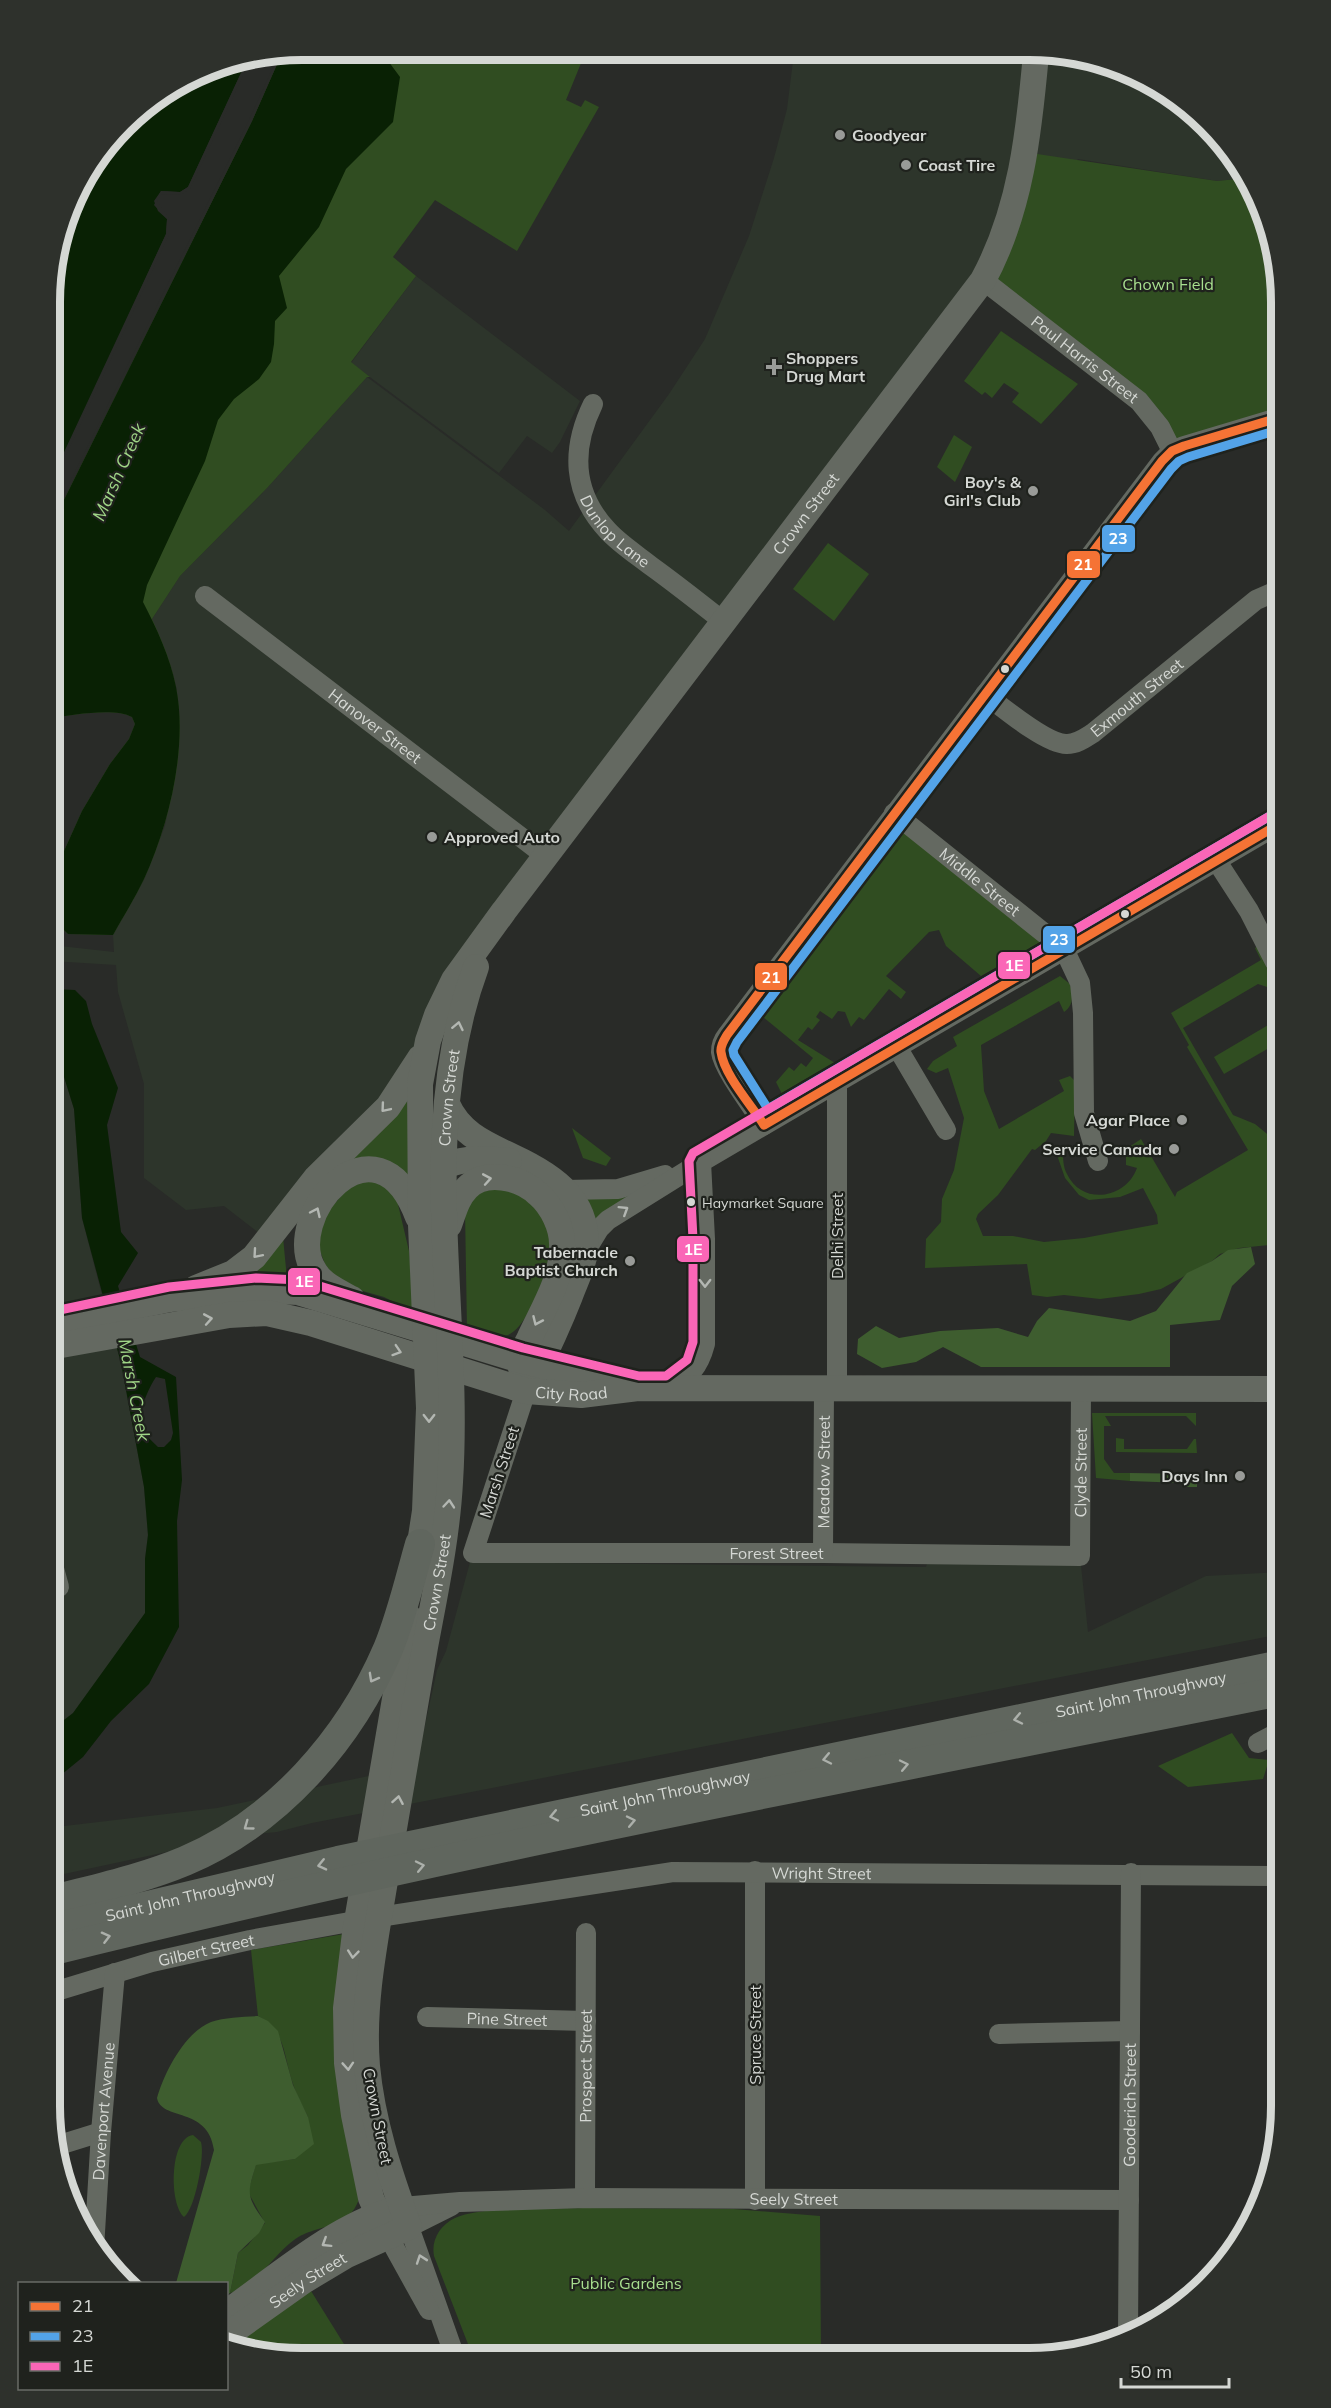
<svg xmlns="http://www.w3.org/2000/svg" width="1331" height="2408" font-family="Mulish,sans-serif">
  <style>
    .built { fill: #2d352b }
    .green { fill: #304d21 }
    .forest { fill: #3e5d2f }
    .water { fill: #092104; fill-rule: evenodd }
    .pier { fill: #292b28 }
    .lines { fill: none; stroke-linecap: round; stroke-linejoin: round }
    .minor { stroke: #646961; stroke-width: 20 }
    .major { stroke: #646961; stroke-width: 26 }
    .highway { stroke: #60665e; stroke-width: 30 }
    .bus-1-casing { stroke: #1f221d; stroke-width: 14 }
    .bus-2-casing { stroke: #1f221d; stroke-width: 14 }
    .bus-3-casing { stroke: #1f221d; stroke-width: 14 }
    .bus-1 { stroke: #f57335; stroke-width: 9 }
    .bus-2 { stroke: #53a3e8; stroke-width: 9 }
    .bus-3 { stroke: #fa66b7; stroke-width: 9 }
    .oneway { stroke: #b3b7b2 }
    .oneway2 { stroke: #acb0ab }
    .poi-dot { fill: #999b98; stroke: #1f221d; stroke-width: 2 }
    .bus-dot { fill: #d5d8d4; stroke: #1f221d; stroke-width: 2 }
    .labels { text-anchor: middle; stroke-width: 4.5; stroke-linejoin: round; paint-order: stroke }
    .bus-label { font-size: 14px; fill: #d5d8d4; stroke: #1f221d; text-anchor: start }
    .poi-label { font-size: 16px; font-weight: bold; fill: #d5d8d4; stroke: #1f221d; text-anchor: end }
    .park-label { font-size: 16px; fill: #a8df8f; stroke: #1f221d }
    .street-label { font-size: 16px; fill: #d5d8d4; stroke: #1f221d }
    .water-label { font-size: 18px; font-style: italic; fill: #a0d687; stroke: #1f221d }
    .rim { fill: none; stroke: #d5d8d4; stroke-width: 8 }
    .line-badge { stroke: #1f221d; stroke-width: 2 }
    .badge-label { font-size: 16px; text-anchor: middle; font-weight: bold; fill: #fff }
  </style>
  <rect width="100%" height="100%" fill="#292b28"/>
  <g class="built">
    <path d="M794,53L1078,54L1140,75L1195,112L1239,162L1247,178L1217,181L1078,159L1005,234L541,864L428,1041L268,1240L224,1206L186,1210L144,1178V1084L118,992L116,965L51,961V945L114,952L113,935L144,880L165,826L177,759V690L172,670L152,619L180,576L268,487L367,377L545,510L569,531L669,394L705,339L749,236L774,158L787,109Z"/>
    <path d="M416,276L580,401L560,442L552,453L527,436L499,473L351,363Z"/>
    <path d="M51,988L53,989L55,1048L74,1109L82,1218L106,1311L50,1324Z"/>
    <path d="M113,1335L121,1363L144,1487L148,1535L145,1559L146,1613L73,1713L50,1731V1347Z"/>
    <path d="M930,1554L1080,1556L1088,1632L1206,1576L1281,1572V1634L312,1823L277,1832L246,1835L50,1877V1825L56,1827L217,1808L416,1766L437,1670L446,1651L470,1562L926,1567Z"/>
  </g>
  <g class="green">
    <path d="M302,50L586,51L566,100L581,107L585,100L599,107L517,251L435,200L393,257L416,276L351,362L370,377H367L268,487L180,576L152,619C162,641 172,664 176,688C188,748 169,825 144,879C135,898 123,917 113,935L68,934L53,919L51,914V880L82,811L110,764L129,739L135,724L132,717C115,707 71,715 51,718V520L55,518L252,121L282,53Z"/>
    <path d="M949,54H986L983,62H966Z"/>
    <path d="M1024,152L1217,181L1247,178L1268,221L1281,302V417L1184,446L983,280Z"/>
    <path d="M1001,331L1078,384L1041,424L1012,402L1019,393L1004,383L992,398L985,392L982,395L964,381Z"/>
    <path d="M954,435L972,447L955,482L937,467Z"/>
    <path d="M828,543L869,574L834,621L793,589Z"/>
    <path d="M905,829L1046,939L981,976L946,946L939,930L929,932L886,976L906,992L901,999L889,989L864,1020L859,1017L851,1027L845,1012L838,1011L832,1019L820,1011L816,1017L820,1020L812,1030L808,1027L798,1040L835,1063L782,1094L776,1082L789,1067L794,1071L801,1063L806,1067L813,1058L763,1017Z"/>
    <path d="M1259,945L1273,970L1274,984L1267,987L1258,984L1183,1028L1233,1115L1255,1124L1272,1138L1281,1171V1244L1239,1248L1220,1254L1212,1261L1161,1289L1139,1294L1100,1299L1064,1295L1047,1297L1032,1295L1027,1264L925,1268L926,1239L941,1222L942,1199L954,1170L964,1118L948,1068L936,1073L927,1069L933,1061L957,1046L953,1037L1060,976L1070,984C1073,995 1074,1005 1064,1012L1059,1001L981,1045L984,1091L999,1129L1064,1091L1059,1080L1070,1076L1075,1081L1074,1136L1051,1133L1046,1141L1035,1150L1032,1149L998,1195L978,1214L976,1219L983,1236H1013L1044,1242L1084,1238L1158,1224L1157,1215L1143,1188L1120,1197L1089,1200L1079,1195L1065,1178L1057,1155L1063,1151C1063,1158 1063,1167 1067,1174C1082,1206 1126,1199 1137,1168L1126,1165V1149L1141,1139L1175,1197L1177,1192L1248,1150L1187,1047L1189,1045L1171,1013L1261,960L1255,948Z"/>
    <path d="M1275,1021L1281,1031V1041L1224,1074L1214,1057Z"/>
    <path d="M407,1092L410,1178L348,1163Z"/>
    <path d="M572,1128L611,1158L606,1166L583,1158Z"/>
    <path d="M380,1181L397,1200L409,1251L415,1313L384,1297L352,1288L328,1272L317,1243L327,1212L353,1183Z"/>
    <path d="M640,1186L594,1227L585,1192Z"/>
    <path d="M504,1187C512,1191 526,1195 533,1202C543,1211 550,1232 550,1245C550,1266 529,1327 508,1335C494,1340 480,1333 467,1329L465,1211L476,1193Z"/>
    <path d="M283,1237L287,1279L246,1277Z"/>
    <path d="M1092,1413H1196V1426L1186,1416H1105L1111,1426H1104V1459L1114,1473H1130V1481L1096,1478Z"/>
    <path d="M1116,1438L1124,1439V1449H1187L1194,1439H1196L1197,1453L1116,1452Z"/>
    <path d="M1232,1733L1249,1758L1269,1760L1263,1779L1188,1787L1158,1766Z"/>
    <path d="M344,1934L360,2195C351,2232 319,2222 294,2240C272,2256 258,2285 230,2293L238,2253L248,2245L265,2223L248,2192L256,2164L295,2159L308,2117C302,2105 296,2094 292,2081C283,2054 286,2031 258,2016L251,1950Z"/>
    <path d="M193,2135L201,2142C205,2156 195,2209 184,2217C169,2205 169,2138 193,2135Z"/>
    <path d="M586,2208L734,2209L820,2216L821,2358L473,2357L434,2256C431,2240 440,2225 455,2218C479,2206 556,2209 586,2208Z"/>
    <path d="M311,2291L352,2357L269,2356L230,2346Z"/>
  </g>
  <g class="forest">
    <path d="M1251,1247L1255,1264L1232,1286L1220,1320L1170,1325V1367H981L943,1347L916,1362L882,1368L857,1354L858,1339L876,1326L899,1338L940,1331L998,1328L1028,1337L1037,1321L1049,1308L1130,1321L1156,1311L1187,1273L1212,1261L1228,1250Z"/>
    <path d="M1130,1473L1197,1474V1487H1186L1183,1483L1130,1481Z"/>
    <path d="M258,2016L268,2021L278,2031L293,2085L308,2117L314,2144L295,2159L256,2165C247,2194 246,2196 265,2222L259,2233L238,2253L230,2293L227,2295L226,2284L176,2283L214,2150C208,2106 161,2121 157,2098C164,2073 185,2032 211,2022C225,2017 243,2017 258,2016Z"/>
  </g>
  <g class="water">
    <path d="M302,50H380L400,77L393,122L346,169L319,227L279,276L287,308L275,321L274,344L271,362L259,379L234,399L218,420L205,461L147,585L143,602C157,629 170,657 176,687C188,747 169,825 144,879C135,898 123,917 113,935L68,934L53,919L51,914V880L82,811L110,764L129,739L135,724L132,717C115,707 71,715 51,718V520L55,518L252,121L282,53Z"/>
    <path d="M247,60L188,187L180,192L161,191L154,205L167,219L166,234L51,480L52,270L76,190L135,112L206,69Z"/>
    <path d="M53,989L75,990L86,1001L92,1024L118,1088L107,1125L121,1232L138,1253L118,1286L140,1357L176,1377L182,1480L177,1521L179,1627L149,1684L111,1721L83,1757L50,1784V1731L73,1713L145,1613V1559L148,1535L144,1487L121,1363L82,1218L74,1109L55,1048ZM156,1377L165,1379L173,1433L171,1440L164,1447H158C152,1441 145,1435 142,1428C137,1413 148,1389 156,1377Z"/>
  </g>
  <g class="pier">
    <path d="M282,53L252,121L54,518L51,520L249,120L279,54Z"/>
    <path d="M247,60L250,61L190,189L181,195L162,194L157,201L169,218V235L54,481L51,483L166,234L167,219L158,211L154,201L161,191L180,192L188,187Z"/>
  </g>
  <g class="lines">
    <g class="minor">
      <path id="s1" d="M983,280L1139,401L1160,427L1172,451"/>
      <path id="s2" d="M593,404C571,449 572,493 608,531C620,544 637,555 651,566C676,584 700,603 724,622"/>
      <path id="s3" d="M205,596L547,857"/>
      <path id="s4" d="M985,694C1002,707 1047,745 1067,744C1077,744 1085,738 1093,733L1256,600L1281,589"/>
      <path id="s5" d="M894,813L1064,949L1080,983L1083,1013L1084,1113L1098,1161"/>
      <path d="M1216,860L1249,911L1275,962"/>
      <path d="M897,1047L946,1130"/>
      <path d="M764,1125C754,1109 723,1069 721,1052C721,1046 723,1040 727,1035L1162,461L1172,451L1184,446L1281,417"/>
      <path d="M564,1190L618,1189L665,1175"/>
      <path d="M585,1252L599,1229L608,1220L701,1162L1281,823"/>
      <path d="M669,1388C689,1378 699,1367 705,1344V1239L701,1162"/>
      <path d="M837,1389V1082"/>
      <path id="s6" d="M526,1391L473,1553H823L1080,1556L1081,1389"/>
      <path id="s7" d="M823,1553L824,1390"/>
      <path d="M50,1554L59,1587"/>
      <path d="M1258,1743L1281,1731"/>
      <path d="M755,1871V2200"/>
      <path id="s8" d="M50,1993L152,1962L250,1940L366,1919L673,1872L1281,1876"/>
      <path id="s9" d="M427,2017L586,2021"/>
      <path d="M999,2034L1130,2031"/>
      <path d="M56,2146L101,2132"/>
      <path id="s10" d="M585,2198L586,1933"/>
      <path d="M451,2206L409,2227L454,2354"/>
      <path id="s11" d="M402,2207L460,2202L585,2198L1129,2200"/>
      <path d="M388,2236L429,2310"/>
      <path id="s12" d="M94,2249L101,2132L115,1973"/>
      <path id="s13" d="M1128,2336L1131,1873"/>
    </g>
    <g class="major">
      <path d="M447,1104C460,1134 486,1144 513,1157C554,1176 591,1201 585,1252C583,1267 575,1282 570,1296C559,1324 546,1352 532,1380"/>
      <path d="M431,1172C459,1157 478,1158 509,1161"/>
      <path d="M449,1225C454,1211 457,1198 467,1188C485,1169 520,1177 538,1194C552,1206 563,1228 562,1247C562,1279 543,1309 530,1337C527,1344 520,1355 520,1362C520,1366 522,1371 523,1376"/>
      <path d="M196,1288L233,1273L254,1257L316,1178L388,1107L420,1058"/>
      <path d="M352,1299C339,1292 323,1285 315,1272C279,1218 376,1105 418,1217"/>
      <path d="M50,1324L170,1299L256,1290L298,1292L520,1360L620,1384"/>
      <path id="s14" d="M50,1347L229,1315L267,1313L311,1323L526,1391L581,1395L638,1388L1281,1389"/>
      <path id="s15" d="M417,1563L425,1511L429,1408L421,1225L420,1084L428,1041L437,1015L454,980L504,911L983,280C1021,210 1029,132 1036,54"/>
      <path d="M388,2236L371,2198L354,2115L347,2063L346,2008L355,1933L409,1617"/>
      <path d="M226,2313C277,2277 334,2227 393,2210"/>
      <path id="s16" d="M226,2336L305,2280L345,2256L409,2227C390,2175 372,2121 367,2066C362,2004 375,1942 385,1881C398,1803 411,1725 425,1647C435,1593 447,1538 450,1482C461,1311 415,1132 476,967"/>
    </g>
    <g class="highway">
      <path d="M50,1901C95,1889 142,1879 185,1861C277,1822 349,1740 388,1649C402,1615 410,1579 420,1544"/>
      <path id="s17" d="M50,1929L338,1861L1281,1665"/>
      <path d="M50,1951C457,1850 870,1773 1281,1691"/>
    </g>
    <defs>
      <path id="bus-1" d="M1281,417L1184,446L1172,451L1162,461L727,1035C724,1040 720,1046 721,1052C724,1075 752,1106 764,1125L1281,823"/>
      <path id="bus-2" d="M1275,813L768,1109L734,1055L733,1050L737,1042L1171,469L1179,461L1188,457L1281,429"/>
      <path id="bus-3" d="M50,1312L169,1287L256,1278L300,1280L523,1348L639,1376H666L687,1360L693,1342V1239L689,1161L693,1153L1275,813"/>
    </defs>
    <use href="#bus-1" class="bus-1-casing"/>
    <use href="#bus-2" class="bus-2-casing"/>
    <use href="#bus-3" class="bus-3-casing"/>
    <use href="#bus-1" class="bus-1"/>
    <use href="#bus-2" class="bus-2"/>
    <use href="#bus-3" class="bus-3"/>
  </g>
  <defs><path id="oneway-chevron" d="M-2-3.5L2.5 0L-2 3.5" fill="none" stroke-width="1.6" stroke-linecap="round" stroke-linejoin="round" transform="scale(1.5)"/></defs>
  <g class="oneway">
    <use href="#oneway-chevron" transform="translate(458 1026) rotate(-78)"/>
    <use href="#oneway-chevron" transform="translate(385 1108) rotate(130)"/>
    <use href="#oneway-chevron" transform="translate(487 1179) rotate(-10)"/>
    <use href="#oneway-chevron" transform="translate(624 1210) rotate(-32)"/>
    <use href="#oneway-chevron" transform="translate(316 1212) rotate(-65)"/>
    <use href="#oneway-chevron" transform="translate(257 1254) rotate(131)"/>
    <use href="#oneway-chevron" transform="translate(705 1283) rotate(90)"/>
    <use href="#oneway-chevron" transform="translate(208 1319) rotate(-10)"/>
    <use href="#oneway-chevron" transform="translate(537 1321) rotate(114)"/>
    <use href="#oneway-chevron" transform="translate(397 1351) rotate(18)"/>
    <use href="#oneway-chevron" transform="translate(429 1418) rotate(90)"/>
    <use href="#oneway-chevron" transform="translate(449 1504) rotate(-85)"/>
    <use href="#oneway-chevron" transform="translate(398 1800) rotate(-80)"/>
    <use href="#oneway-chevron" transform="translate(353 1954) rotate(96)"/>
    <use href="#oneway-chevron" transform="translate(348 2066) rotate(86)"/>
    <use href="#oneway-chevron" transform="translate(326 2243) rotate(148)"/>
    <use href="#oneway-chevron" transform="translate(421 2259) rotate(-109)"/>
  </g>
  <g class="oneway2">
    <use href="#oneway-chevron" transform="translate(373 1678) rotate(119)"/>
    <use href="#oneway-chevron" transform="translate(1018 1719) rotate(168)"/>
    <use href="#oneway-chevron" transform="translate(827 1759) rotate(168)"/>
    <use href="#oneway-chevron" transform="translate(904 1765) rotate(-12)"/>
    <use href="#oneway-chevron" transform="translate(554 1816) rotate(168)"/>
    <use href="#oneway-chevron" transform="translate(631 1821) rotate(-12)"/>
    <use href="#oneway-chevron" transform="translate(248 1826) rotate(144)"/>
    <use href="#oneway-chevron" transform="translate(322 1865) rotate(167)"/>
    <use href="#oneway-chevron" transform="translate(420 1866) rotate(-12)"/>
    <use href="#oneway-chevron" transform="translate(106 1937) rotate(-14)"/>
  </g>
  <g class="poi-dot">
    <circle cx="840" cy="135" r="6"/>
    <circle cx="906" cy="165" r="6"/>
    <path d="M771 358h6v6h6v6h-6v6h-6v-6h-6v-6h6z"/>
    <circle cx="1033" cy="491" r="6"/>
    <circle cx="432" cy="837" r="6"/>
    <circle cx="1182" cy="1120" r="6"/>
    <circle cx="1174" cy="1149" r="6"/>
    <circle cx="630" cy="1261" r="6"/>
    <circle cx="1240" cy="1476" r="6"/>
  </g>
  <g class="bus-dot">
    <circle cx="1005" cy="669" r="5"/>
    <circle cx="1125" cy="914" r="5"/>
    <circle cx="691" cy="1202" r="5"/>
  </g>
  <g class="labels">
    <g class="bus-label">
      <text x="702" y="1208">Haymarket Square</text>
    </g>
    <g class="poi-label">
      <text x="852" y="141" text-anchor="start">Goodyear</text>
      <text x="918" y="171" text-anchor="start">Coast Tire</text>
      <text x="786" y="364" text-anchor="start">Shoppers<tspan x="786" dy="18">Drug Mart</tspan></text>
      <text x="1021" y="488">Boy's &amp;<tspan x="1021" dy="18">Girl's Club</tspan></text>
      <text x="444" y="843" text-anchor="start">Approved Auto</text>
      <text x="1170" y="1126">Agar Place</text>
      <text x="1162" y="1155">Service Canada</text>
      <text x="618" y="1258">Tabernacle<tspan x="618" dy="18">Baptist Church</tspan></text>
      <text x="1228" y="1482">Days Inn</text>
    </g>
    <g class="park-label">
      <text x="1168" y="290">Chown Field</text>
      <text x="626" y="2289">Public Gardens</text>
    </g>
    <g class="street-label">
      <text dy="6" stroke="none"><textPath href="#s1" startOffset="129">Paul Harris Street</textPath></text>
      <text dy="6" stroke="none"><textPath href="#s15" startOffset="1174">Crown Street</textPath></text>
      <text dy="6" stroke="none"><textPath href="#s2" startOffset="142">Dunlop Lane</textPath></text>
      <text dy="6" stroke="none"><textPath href="#s4" startOffset="182">Exmouth Street</textPath></text>
      <text dy="6" stroke="none"><textPath href="#s3" startOffset="214">Hanover Street</textPath></text>
      <text dy="6" stroke="none"><textPath href="#s5" startOffset="110">Middle Street</textPath></text>
      <text dy="6" stroke="none"><textPath href="#s16" startOffset="1356">Crown Street</textPath></text>
      <text transform="translate(837 1236) rotate(-90)" y="6">Delhi Street</text>
      <text dy="6" stroke="none"><textPath href="#s14" startOffset="536">City Road</textPath></text>
      <text dy="6" stroke="none"><textPath href="#s7" startOffset="81">Meadow Street</textPath></text>
      <text transform="translate(499 1472) rotate(-72)" y="6">Marsh Street</text>
      <text dy="6" stroke="none"><textPath href="#s6" startOffset="861">Clyde Street</textPath></text>
      <text dy="6" stroke="none"><textPath href="#s6" startOffset="474">Forest Street</textPath></text>
      <text dy="6" stroke="none"><textPath href="#s16" startOffset="870">Crown Street</textPath></text>
      <text dy="6" stroke="none"><textPath href="#s17" startOffset="1116">Saint John Throughway</textPath></text>
      <text dy="6" stroke="none"><textPath href="#s17" startOffset="630">Saint John Throughway</textPath></text>
      <text dy="6" stroke="none"><textPath href="#s8" startOffset="784">Wright Street</textPath></text>
      <text dy="6" stroke="none"><textPath href="#s17" startOffset="144">Saint John Throughway</textPath></text>
      <text dy="6" stroke="none"><textPath href="#s8" startOffset="162">Gilbert Street</textPath></text>
      <text dy="6" stroke="none"><textPath href="#s9" startOffset="80">Pine Street</textPath></text>
      <text transform="translate(755 2035) rotate(-90)" y="6">Spruce Street</text>
      <text dy="6" stroke="none"><textPath href="#s10" startOffset="132">Prospect Street</textPath></text>
      <text dy="6" stroke="none"><textPath href="#s13" startOffset="231">Gooderich Street</textPath></text>
      <text dy="6" stroke="none"><textPath href="#s12" startOffset="138">Davenport Avenue</textPath></text>
      <text transform="translate(378 2116) rotate(79)" y="6">Crown Street</text>
      <text dy="6" stroke="none"><textPath href="#s11" startOffset="392">Seely Street</textPath></text>
      <text dy="6" stroke="none"><textPath href="#s16" startOffset="99">Seely Street</textPath></text>
    </g>
    <g class="water-label">
      <text transform="translate(119 472) rotate(-66)" y="6">Marsh Creek</text>
      <text transform="translate(134 1390) rotate(79)" y="6">Marsh Creek</text>
    </g>
  </g>
  <path d="M0 0H1331V2408H0ZM302 60H1029A242 242 0 0 1 1271 302V2106A242 242 0 0 1 1029 2348H302A242 242 0 0 1 60 2106V302A242 242 0 0 1 302 60Z" fill="#2e312c" fill-rule="evenodd"/>
  <path class="rim" d="M302 60H1029A242 242 0 0 1 1271 302V2106A242 242 0 0 1 1029 2348H302A242 242 0 0 1 60 2106V302A242 242 0 0 1 302 60Z"/>
  <g class="line-badge">
    <rect x="1101" y="524" width="35" height="29" rx="6" fill="#53a3e8"/>
    <rect x="1066" y="550" width="35" height="29" rx="6" fill="#f57335"/>
    <rect x="1042" y="925" width="34" height="29" rx="6" fill="#53a3e8"/>
    <rect x="997" y="951" width="34" height="29" rx="6" fill="#fa66b7"/>
    <rect x="754" y="962" width="34" height="29" rx="6" fill="#f57335"/>
    <rect x="676" y="1235" width="34" height="28" rx="6" fill="#fa66b7"/>
    <rect x="287" y="1267" width="34" height="29" rx="6" fill="#fa66b7"/>
  </g>
  <g class="badge-label">
    <text x="1118" y="544">23</text>
    <text x="1083" y="570">21</text>
    <text x="1059" y="945">23</text>
    <text x="1014" y="971">1E</text>
    <text x="771" y="983">21</text>
    <text x="693" y="1255">1E</text>
    <text x="304" y="1287">1E</text>
  </g>
  <rect x="18" y="2282" width="210" height="108" fill="#1f221d" stroke="#686b66" stroke-width="1.5"/>
  <rect x="30" y="2302" width="30" height="9" fill="#f57335" stroke="#686b66" stroke-width="1.5"/>
  <text x="72" y="2312" font-size="18" fill="#d5d8d4">21</text>
  <rect x="30" y="2332" width="30" height="9" fill="#53a3e8" stroke="#686b66" stroke-width="1.5"/>
  <text x="72" y="2342" font-size="18" fill="#d5d8d4">23</text>
  <rect x="30" y="2362" width="30" height="9" fill="#fa66b7" stroke="#686b66" stroke-width="1.5"/>
  <text x="72" y="2372" font-size="18" fill="#d5d8d4">1E</text>
  <path d="M1121 2378v9h108v-9" fill="none" stroke="#d5d8d4" stroke-width="3"/>
  <text x="1130" y="2378" font-size="18" fill="#d5d8d4" stroke="#1f221d" stroke-width="4.5" paint-order="stroke">50 m</text>
</svg>
